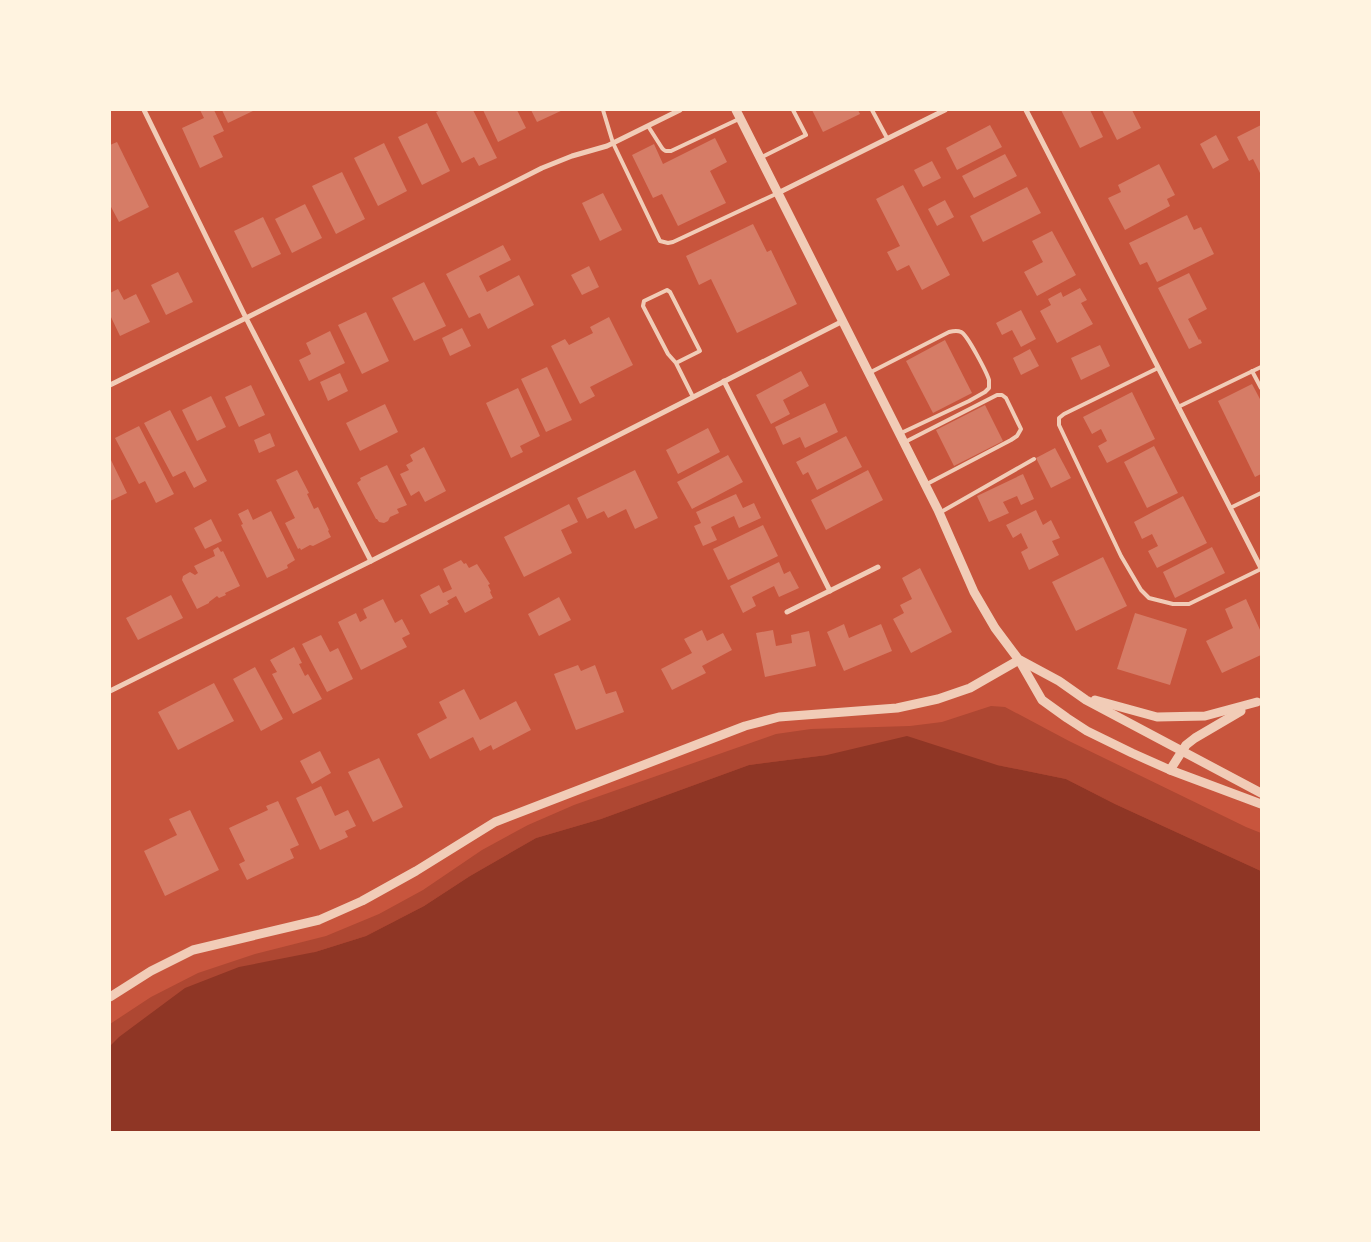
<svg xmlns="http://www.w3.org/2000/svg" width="1371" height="1242" font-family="'Asap Condensed',sans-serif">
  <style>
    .green { fill: #ae4732 }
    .water { fill: #8f3625 }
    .building { fill: #d67c66 }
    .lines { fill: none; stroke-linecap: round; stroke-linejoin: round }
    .service { stroke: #f1ccb7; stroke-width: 4 }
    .minor { stroke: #f1ccb7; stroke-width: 5 }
    .tertiary { stroke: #f1ccb7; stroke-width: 9 }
  </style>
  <rect width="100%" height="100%" fill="#c8553d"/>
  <path class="green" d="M991,706L1005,707L1069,741L1246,827L1261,833V871L1115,804L1066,779L997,765L827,755L749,765L601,819L536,838L470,876L424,906L366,936L315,952L110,1046V1024L151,997L198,973L255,954L326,936L379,914L423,890L482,850L528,825L574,805L776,734L811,729L910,726L942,722Z"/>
  <path class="water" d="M907,736L997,765L1066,779L1115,804L1261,871V1132H110V1046L119,1037L185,988L239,967L315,952L366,936L424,906L470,876L536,838L601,819L749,765L827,755Z"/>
  <g class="building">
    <path d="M200,110H214L224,131L213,136L223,157L200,168L182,128L204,118Z"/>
    <path d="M222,110H255L228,123Z"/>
    <path d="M441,110H473L497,158L479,166L474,157L462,163L436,112Z"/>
    <path d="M483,110H517L526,128L498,142Z"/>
    <path d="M531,110H563L537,122Z"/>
    <path d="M812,110H858L860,114L823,132Z"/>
    <path d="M1061,110H1090L1103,137L1080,148Z"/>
    <path d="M1102,110H1132L1141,128L1117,140Z"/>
    <path d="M427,123L450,171L422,185L398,137Z"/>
    <path d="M990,125L1002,147L957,170L946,148Z"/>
    <path d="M1261,125V175L1253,159L1249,161L1237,137Z"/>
    <path d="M1216,135L1229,160L1213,169L1200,144Z"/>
    <path d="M715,138L727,162L710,171L726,203L678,226L662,194L653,198L632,155L654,144L663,164Z"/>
    <path d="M117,142L149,207L119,222L110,205V145Z"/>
    <path d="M384,143L407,191L378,206L354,158Z"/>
    <path d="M1005,154L1017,176L974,198L962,176Z"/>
    <path d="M932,161L941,178L923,187L914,170Z"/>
    <path d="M1159,164L1175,195L1167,199L1170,206L1125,230L1108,198L1121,192L1118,185Z"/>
    <path d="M342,172L365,219L336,234L312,186Z"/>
    <path d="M903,185L950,275L922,290L909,265L897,271L887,252L900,246L876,199Z"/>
    <path d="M1027,187L1041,213L983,242L970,216Z"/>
    <path d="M603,193L622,230L600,241L582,203Z"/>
    <path d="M945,200L954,217L937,226L928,209Z"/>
    <path d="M305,204L322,238L292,253L275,219Z"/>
    <path d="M1187,215L1194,230L1201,227L1214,254L1157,282L1147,262L1140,265L1129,243Z"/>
    <path d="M263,217L281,254L252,268L234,231Z"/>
    <path d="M753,224L767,252L771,250L797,304L737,333L711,279L699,285L686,256Z"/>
    <path d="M1052,231L1076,275L1037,296L1024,272L1043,262L1032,241Z"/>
    <path d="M503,245L511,260L479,276L487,292L519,275L534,305L488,329L480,313L469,318L446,274Z"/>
    <path d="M589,266L599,287L582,295L571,275Z"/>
    <path d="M178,272L193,302L166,315L151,285Z"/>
    <path d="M1189,273L1207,309L1188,319L1199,340L1200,339L1202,343L1189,349L1158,288Z"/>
    <path d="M424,282L446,326L414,341L392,298Z"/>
    <path d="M1080,288L1087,300L1081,303L1093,324L1057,343L1040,311L1051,305L1048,299L1061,292L1063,297Z"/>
    <path d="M118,289L124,300L136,294L150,322L120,336L110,315V293Z"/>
    <path d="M1021,310L1036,339L1021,347L1012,330L1002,335L996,323Z"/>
    <path d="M366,312L389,361L362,374L338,325Z"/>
    <path d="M609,317L633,365L590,387L595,396L580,404L551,346L565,339L569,345L593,333L590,327Z"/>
    <path d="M462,328L471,346L450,356L442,338Z"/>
    <path d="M330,331L345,363L309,381L299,360L311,354L306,343Z"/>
    <path d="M945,340L972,393L933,413L906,361Z"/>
    <path d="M1100,345L1110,366L1081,380L1071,358Z"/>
    <path d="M1030,349L1039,366L1021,375L1013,358Z"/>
    <path d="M547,367L572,420L546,432L521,379Z"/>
    <path d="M801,371L809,386L783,400L790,414L771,424L756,395Z"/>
    <path d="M340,373L348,391L328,401L320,382Z"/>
    <path d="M1252,384L1261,401V474L1255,477L1218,401Z"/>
    <path d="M251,385L265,415L239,427L225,397Z"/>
    <path d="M518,388L540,436L520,446L523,452L511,458L486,403Z"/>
    <path d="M1132,392L1155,439L1107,463L1098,446L1107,441L1101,429L1092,434L1083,417Z"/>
    <path d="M211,396L226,427L197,441L182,410Z"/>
    <path d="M825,403L838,432L805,448L800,437L783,445L775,427Z"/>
    <path d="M385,404L398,432L360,451L346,423Z"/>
    <path d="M985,405L1003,441L954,466L936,430Z"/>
    <path d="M170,410L207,481L194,488L185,471L173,477L144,423Z"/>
    <path d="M139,426L174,494L156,503L145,481L139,484L115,438Z"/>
    <path d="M708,428L720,452L678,474L666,450Z"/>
    <path d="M270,433L275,446L259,453L254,440Z"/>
    <path d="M846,436L862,467L817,490L808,472L803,475L796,462Z"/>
    <path d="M1154,446L1178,493L1147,508L1124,462Z"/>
    <path d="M424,447L446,491L425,502L419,491L411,496L400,474L409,470L406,465L413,461L410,455Z"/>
    <path d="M1055,448L1071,478L1051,488L1036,458Z"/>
    <path d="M728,455L743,482L692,509L677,482Z"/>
    <path d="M110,458L127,493L110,501Z"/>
    <path d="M387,465L407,505L397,509L399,513L390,517L388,521L384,523L379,522L377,519H376L357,483L361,480L360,478Z"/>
    <path d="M297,470L309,493L307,494L314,509L318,507L329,530L328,531L331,537L313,546L310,545L301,550L300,548L298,549L285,523L295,518L276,480Z"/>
    <path d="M635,470L658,518L635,529L626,509L608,518L604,511L587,519L577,498Z"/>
    <path d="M868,470L883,500L826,530L811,500Z"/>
    <path d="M1023,474L1034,499L1021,505L1017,496L1003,502L1009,513L989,522L977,496Z"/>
    <path d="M736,494L743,508L754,503L761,518L739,528L734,516L711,527L717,540L703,546L694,526L701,523L696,512Z"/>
    <path d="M1183,496L1207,543L1157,568L1148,551L1158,546L1152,534L1142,539L1134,522Z"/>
    <path d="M569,504L578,522L561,530L572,553L524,577L504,537Z"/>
    <path d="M248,509L253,520L271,511L295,560L287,565L288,568L267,578L241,525L243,524L238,514Z"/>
    <path d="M1036,510L1043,525L1051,520L1060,538L1052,541L1059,555L1029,570L1021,552L1028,548L1021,533L1013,538L1006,525Z"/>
    <path d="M211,519L222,541L205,549L194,528Z"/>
    <path d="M763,525L778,556L728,580L713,549Z"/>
    <path d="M218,547L221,552L223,551L240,586L225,593L226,595L219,598L217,596L209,602V603L197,609L182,580L183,576L190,572L195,575L198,573L194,566L215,556L213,550Z"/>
    <path d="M1212,547L1225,573L1175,598L1163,572Z"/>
    <path d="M1103,557L1127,606L1076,631L1052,582Z"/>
    <path d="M461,560L464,564L466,563L469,568L477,564L490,584L488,585L491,591L490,592L493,598L465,613L456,596L447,601L449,604L430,614L420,595L439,585L443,593L452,589L443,569Z"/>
    <path d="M779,562L784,574L790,571L799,588L779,597L774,586L752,597L756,606L743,613L730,586Z"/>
    <path d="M920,568L952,632L911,653L893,619L904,613L900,605L912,599L902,578Z"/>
    <path d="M171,595L183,618L138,640L126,618Z"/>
    <path d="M559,597L571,620L539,636L528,614Z"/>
    <path d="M383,599L395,623L402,619L410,634L402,638L407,647L361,670L338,622L356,613L360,622L367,618L363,609Z"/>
    <path d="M1246,599L1261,632V655L1222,673L1206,641L1233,628L1225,609Z"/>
    <path d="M1135,613L1187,629L1170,685L1117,669Z"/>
    <path d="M844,624L849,638L881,624L892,651L844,671L827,632Z"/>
    <path d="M702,630L707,641L723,633L732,650L702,666L706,673L672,690L661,669L692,653L684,639Z"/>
    <path d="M773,630L776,646L792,643L791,635L809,631L816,666L765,677L756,633Z"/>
    <path d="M321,635L330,652L338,648L353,679L327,692L302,644Z"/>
    <path d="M294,647L302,663L299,664L305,676L308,674L322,699L293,714L272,674L277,672L270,660Z"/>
    <path d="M578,665L581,671L595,665L606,694L616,691L624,712L576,730L554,674Z"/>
    <path d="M255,667L283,719L261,731L233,679Z"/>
    <path d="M214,683L234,721L178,750L158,712Z"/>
    <path d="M464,689L480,720L516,701L531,730L493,750L491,745L480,751L473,737L430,759L417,734L447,718L439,702Z"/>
    <path d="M320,751L331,773L312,784L300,761Z"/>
    <path d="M379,758L403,807L373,822L348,772Z"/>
    <path d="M321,786L335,816L348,810L356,826L345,831L348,837L320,850L296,798Z"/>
    <path d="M278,801L299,845L290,849L294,858L247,880L239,864L245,861L229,828L268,810L266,806Z"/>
    <path d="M190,810L219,870L165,896L144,851L177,835L169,819Z"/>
  </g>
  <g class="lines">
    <g class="service">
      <path d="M603,110L613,143L660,241L668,243L673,242L778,193"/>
      <path d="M872,110L887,138"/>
      <path d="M648,126L662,148C665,152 667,151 671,151L741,118"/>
      <path d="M760,158L806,135L793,110"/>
      <path d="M676,363L700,351L670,292L667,290L644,301L643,306L668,354L676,363L693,397"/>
      <path d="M1158,368L1064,414L1059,418V425L1121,556L1141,590L1149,598L1173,604H1189L1261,569"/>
      <path d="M1252,371L1261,388"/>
      <path d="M869,373L949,332C953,331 957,330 961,332C967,334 987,373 989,380C989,381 989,387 989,388L985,392L969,401L899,434"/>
      <path d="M1178,407L1261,367"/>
      <path d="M905,442L997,395H1002L1006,398L1021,429L1017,436L1011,440L925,485"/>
      <path d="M1230,508L1261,493"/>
      <path d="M941,512L1034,459"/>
    </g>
    <g class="minor">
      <path d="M144,110L246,318L371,561"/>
      <path d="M1026,110L1261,568"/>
      <path d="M778,193L945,110"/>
      <path d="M724,381L830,591"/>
      <path d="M110,385L246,318L542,168L572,156L607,146L680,110"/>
      <path d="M787,612L878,567"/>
      <path d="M110,691L371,561L843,321"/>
    </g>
    <g class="tertiary">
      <path d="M736,110L938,510L974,592L995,628L1019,660L1042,700L1067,718L1087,731L1132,753L1170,770L1261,804"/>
      <path d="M1020,660L1059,681L1086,700L1261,793"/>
      <path d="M1095,700L1157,717L1205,716L1257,702"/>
      <path d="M1170,770L1186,745L1195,738L1241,711"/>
      <path d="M110,997L151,971L193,950L319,920L362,901L416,871L495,822L745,726L779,717L897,708L938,699L970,688L1019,660"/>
    </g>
  </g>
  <rect width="1371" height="1242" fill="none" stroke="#fff3e0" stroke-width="222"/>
</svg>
